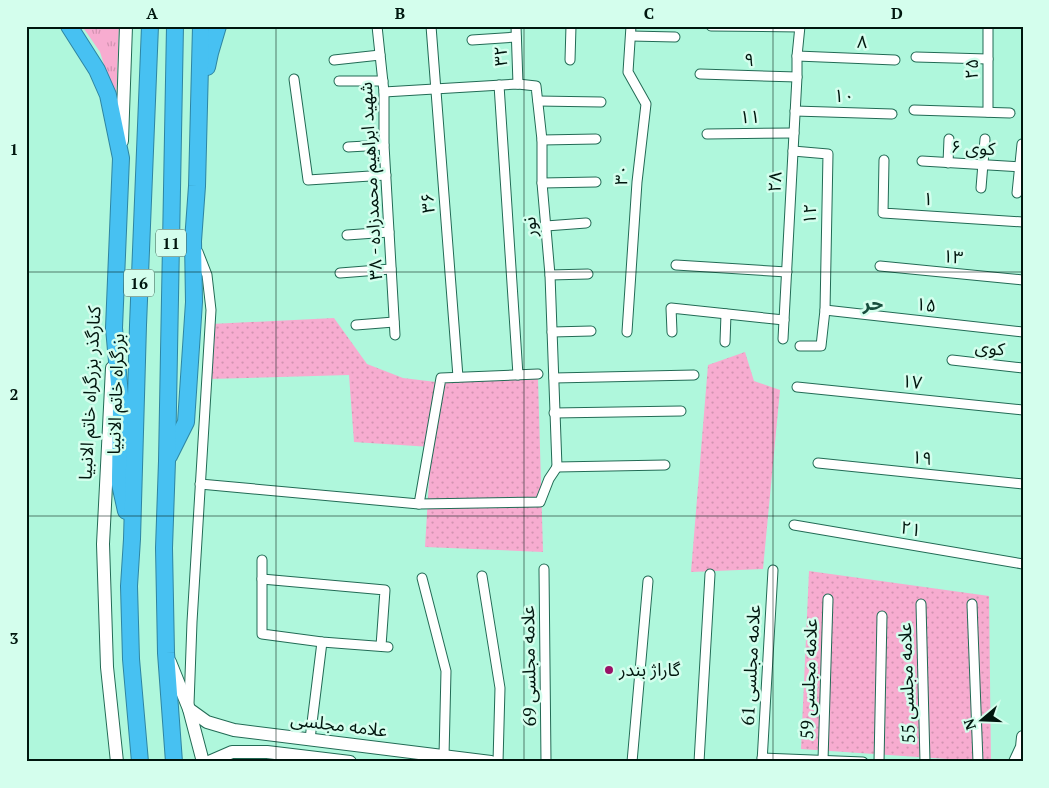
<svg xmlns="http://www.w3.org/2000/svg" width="1049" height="788" font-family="'PT Serif','Noto Sans Arabic',serif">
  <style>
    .grass { fill: url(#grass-tufts) }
    .garden { fill: url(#garden-dots) }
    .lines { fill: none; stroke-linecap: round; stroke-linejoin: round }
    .street-casing { stroke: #226b55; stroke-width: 11 }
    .secondary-casing { stroke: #226b55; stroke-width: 14 }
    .highway-casing { stroke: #2e85a2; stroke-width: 18 }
    .street { stroke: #fff; stroke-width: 9 }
    .secondary { stroke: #fff; stroke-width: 12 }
    .highway { stroke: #47c1f2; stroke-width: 16 }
    .grid { fill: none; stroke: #00160e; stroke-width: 1; stroke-opacity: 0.55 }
    .poi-dot { fill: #991267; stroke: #d4feed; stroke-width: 2 }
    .labels { text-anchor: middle; stroke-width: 5; stroke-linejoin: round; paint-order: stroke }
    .shield { fill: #d4feed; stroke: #405c51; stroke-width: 1 }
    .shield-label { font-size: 16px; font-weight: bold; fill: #00160e }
    .street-label { font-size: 18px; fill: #00160e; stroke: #d4feed }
    .poi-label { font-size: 18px; fill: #00160e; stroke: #d4feed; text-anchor: start }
    .neighbourhood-label { font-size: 19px; font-weight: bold; fill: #174e3d; stroke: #d4feed }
    .neatline { fill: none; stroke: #00160e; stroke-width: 2 }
    .grid-label { font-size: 16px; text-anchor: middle; font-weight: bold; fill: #00160e }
  </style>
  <defs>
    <pattern id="grass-tufts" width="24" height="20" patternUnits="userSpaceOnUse" patternTransform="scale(1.25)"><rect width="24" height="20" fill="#f7acd0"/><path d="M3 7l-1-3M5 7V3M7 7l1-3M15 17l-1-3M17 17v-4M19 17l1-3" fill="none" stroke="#d293b1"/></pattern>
    <pattern id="garden-dots" width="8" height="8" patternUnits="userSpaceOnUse" patternTransform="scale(1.25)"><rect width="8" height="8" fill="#f7acd0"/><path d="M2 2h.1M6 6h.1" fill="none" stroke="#d293b1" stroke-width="1.8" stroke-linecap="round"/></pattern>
  </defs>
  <rect width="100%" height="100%" fill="#aff7dc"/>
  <path class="grass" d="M82,26H119L116,103L100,52Z"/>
  <g class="garden">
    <path d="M334,318L367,364L403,378L436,382L538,379L543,552L425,547L431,447L354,442L349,375L209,379L211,324Z"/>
    <path d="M745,352L754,381L780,390L763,569L691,572L708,365Z"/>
    <path d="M809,571L989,596L991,762L801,749Z"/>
  </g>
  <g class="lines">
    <defs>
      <g id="street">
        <path d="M377,26L384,92V145L395,335"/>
        <path d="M431,26L458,377"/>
        <path d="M516,26L518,84"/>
        <path d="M711,26L800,27"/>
        <path d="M631,36L675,37"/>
        <path d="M472,40L516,37"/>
        <path d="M797,56L895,60"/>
        <path d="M916,57L988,59"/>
        <path d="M334,60L380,55"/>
        <path d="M570,60L571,26"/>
        <path d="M700,74L797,77"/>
        <path d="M294,79L308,180L386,175"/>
        <path d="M339,81H383"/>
        <path d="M499,85L518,375"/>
        <path d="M384,92L518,84L536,86L542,140V183L550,275L557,467"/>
        <path d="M538,101L601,102"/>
        <path d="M914,110L1010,113"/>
        <path d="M795,111L892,114"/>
        <path d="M988,112V26"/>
        <path d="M707,134L794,133"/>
        <path d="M542,140L596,139"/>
        <path d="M348,147L384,145"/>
        <path d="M793,151L828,154L825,310L821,346H800"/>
        <path d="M884,160L883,213L1023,222"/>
        <path d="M922,161L1023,167"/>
        <path d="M948,163L949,139"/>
        <path d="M542,183L596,182"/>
        <path d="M981,188L985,139"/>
        <path d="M1017,193L1022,144"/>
        <path d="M546,226L586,223"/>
        <path d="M347,235L389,232"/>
        <path d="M676,265L787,272"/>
        <path d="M880,266L1023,280"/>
        <path d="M340,273L391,269"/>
        <path d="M550,275L588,274"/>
        <path d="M825,310L1023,332"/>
        <path d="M356,325L394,322"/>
        <path d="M552,332L591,331"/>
        <path d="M627,332L637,182L646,104L628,72L631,26"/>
        <path d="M672,332L671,308L784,320"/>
        <path d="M783,339L797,77V56L800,26"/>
        <path d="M725,342L726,314"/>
        <path d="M952,360L1023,368"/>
        <path d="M554,378L694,375"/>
        <path d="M797,387L1023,410"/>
        <path d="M554,413L681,411"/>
        <path d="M818,463L1023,484"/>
        <path d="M557,467L665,465"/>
        <path d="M200,484L419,504L441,378L538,374"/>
        <path d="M419,504L540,502L549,479L557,467"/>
        <path d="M794,525L1023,564"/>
        <path d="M262,560V634L322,642L388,647"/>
        <path d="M544,569L546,762"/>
        <path d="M482,576L500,688L498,762"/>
        <path d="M422,578L446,671L444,756"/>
        <path d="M262,579L385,590L381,646"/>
        <path d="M921,604L925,762"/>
        <path d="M972,604L978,762"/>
        <path d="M189,704L192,622L211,310L207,275L198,252"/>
        <path d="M310,739L322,642"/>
        <path d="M762,758L863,762"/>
        <path d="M823,760L828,599"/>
        <path d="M632,762L648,581"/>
        <path d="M699,762L710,574"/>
        <path d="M762,762L773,570"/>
        <path d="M879,762L882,616"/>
      </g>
      <g id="secondary">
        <path d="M122,141L126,26"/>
        <path d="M112,368L103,544L107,667L117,762"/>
        <path d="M170,662L189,709L203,762"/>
        <path d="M189,709L207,722L234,730L491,762"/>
        <path d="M209,762L232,752H267L350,762"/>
        <path d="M1015,762L1022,747L1023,737"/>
      </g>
      <g id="highway">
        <path d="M69,26L97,70L108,95L121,158L114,328L121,406L120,484L126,511"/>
        <path d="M207,67L210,53L218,26"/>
        <path d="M169,456L186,422L194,302L193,241L197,186L201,26"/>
        <path d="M140,762L131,659L129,586L132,539L138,325L150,26"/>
        <path d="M174,762L166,653L164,548L167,461L175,26"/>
      </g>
    </defs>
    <use href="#street" class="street-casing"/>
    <use href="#secondary" class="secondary-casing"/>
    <use href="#highway" class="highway-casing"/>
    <use href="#street" class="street"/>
    <use href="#secondary" class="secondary"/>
    <use href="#highway" class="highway"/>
  </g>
  <path class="grid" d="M276,26V762M524,26V762M773,26V762M26,272H1023M26,516H1023"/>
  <circle class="poi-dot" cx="609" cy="670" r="5"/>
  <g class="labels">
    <g class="shield">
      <rect x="156" y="229.5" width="30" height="27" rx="4"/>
      <rect x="124" y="269.5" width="30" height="27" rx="4"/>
    </g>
    <g class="shield-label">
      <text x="171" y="249">11</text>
      <text x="139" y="289">16</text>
    </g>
    <g class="street-label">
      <text transform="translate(862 42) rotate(2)" y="6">۸</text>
      <text transform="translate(501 56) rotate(-92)" y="6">۳۲</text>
      <text transform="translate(749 60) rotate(2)" y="6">۹</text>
      <text transform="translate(972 69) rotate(-90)" y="6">۲۵</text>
      <text transform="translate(844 96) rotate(2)" y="6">۱۰</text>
      <text transform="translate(750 117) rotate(-1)" y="6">۱۱</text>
      <text transform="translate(973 148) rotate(3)" y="6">کوی ۶</text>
      <text transform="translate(622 175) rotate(-85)" y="6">۳۰</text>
      <text transform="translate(371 181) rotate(-93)" y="6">شهید ابراهیم محمدزاده - ۳۸</text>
      <text transform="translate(775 182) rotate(-87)" y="6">۲۸</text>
      <text transform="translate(928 199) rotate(4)" y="6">۱</text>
      <text transform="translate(428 203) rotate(-94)" y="6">۳۶</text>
      <text transform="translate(810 214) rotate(-89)" y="6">۱۲</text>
      <text transform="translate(530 227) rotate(-95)" y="6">نور</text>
      <text transform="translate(953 257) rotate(6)" y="6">۱۳</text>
      <text transform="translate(926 305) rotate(6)" y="6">۱۵</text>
      <text transform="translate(990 348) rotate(7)" y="6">کوی</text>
      <text transform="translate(912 382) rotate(6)" y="6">۱۷</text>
      <text transform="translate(90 393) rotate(-87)" y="6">کنارگذر بزرگراه خاتم الانبیا</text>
      <text transform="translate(116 394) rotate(-88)" y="6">بزرگراه خاتم الانبیا</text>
      <text transform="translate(922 458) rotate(6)" y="6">۱۹</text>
      <text transform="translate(911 529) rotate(10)" y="6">۲۱</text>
      <text transform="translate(751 665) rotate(-87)" y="6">علامه مجلسی 61</text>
      <text transform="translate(529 666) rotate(-91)" y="6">علامه مجلسی 69</text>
      <text transform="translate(809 679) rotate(-88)" y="6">علامه مجلسی 59</text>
      <text transform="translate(907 683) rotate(-92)" y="6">علامه مجلسی 55</text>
      <text transform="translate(339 725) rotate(7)" y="6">علامه مجلسی</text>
    </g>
    <g class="poi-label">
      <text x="619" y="676">گاراژ بندر</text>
    </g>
    <g class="neighbourhood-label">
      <text x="873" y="310">حر</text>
    </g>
  </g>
  <rect width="1049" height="788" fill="none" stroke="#d4feed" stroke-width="55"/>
  <g transform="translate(982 720) rotate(251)" stroke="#d4feed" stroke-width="4" paint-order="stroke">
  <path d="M0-4L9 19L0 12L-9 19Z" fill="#00160e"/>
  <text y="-8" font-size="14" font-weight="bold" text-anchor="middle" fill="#00160e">N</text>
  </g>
  <rect x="28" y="28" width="994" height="732" class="neatline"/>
  <g class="grid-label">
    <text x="152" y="19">A</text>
    <text x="400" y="19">B</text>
    <text x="649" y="19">C</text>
    <text x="897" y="19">D</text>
    <text x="14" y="155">1</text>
    <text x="14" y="400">2</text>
    <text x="14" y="644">3</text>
  </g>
</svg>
